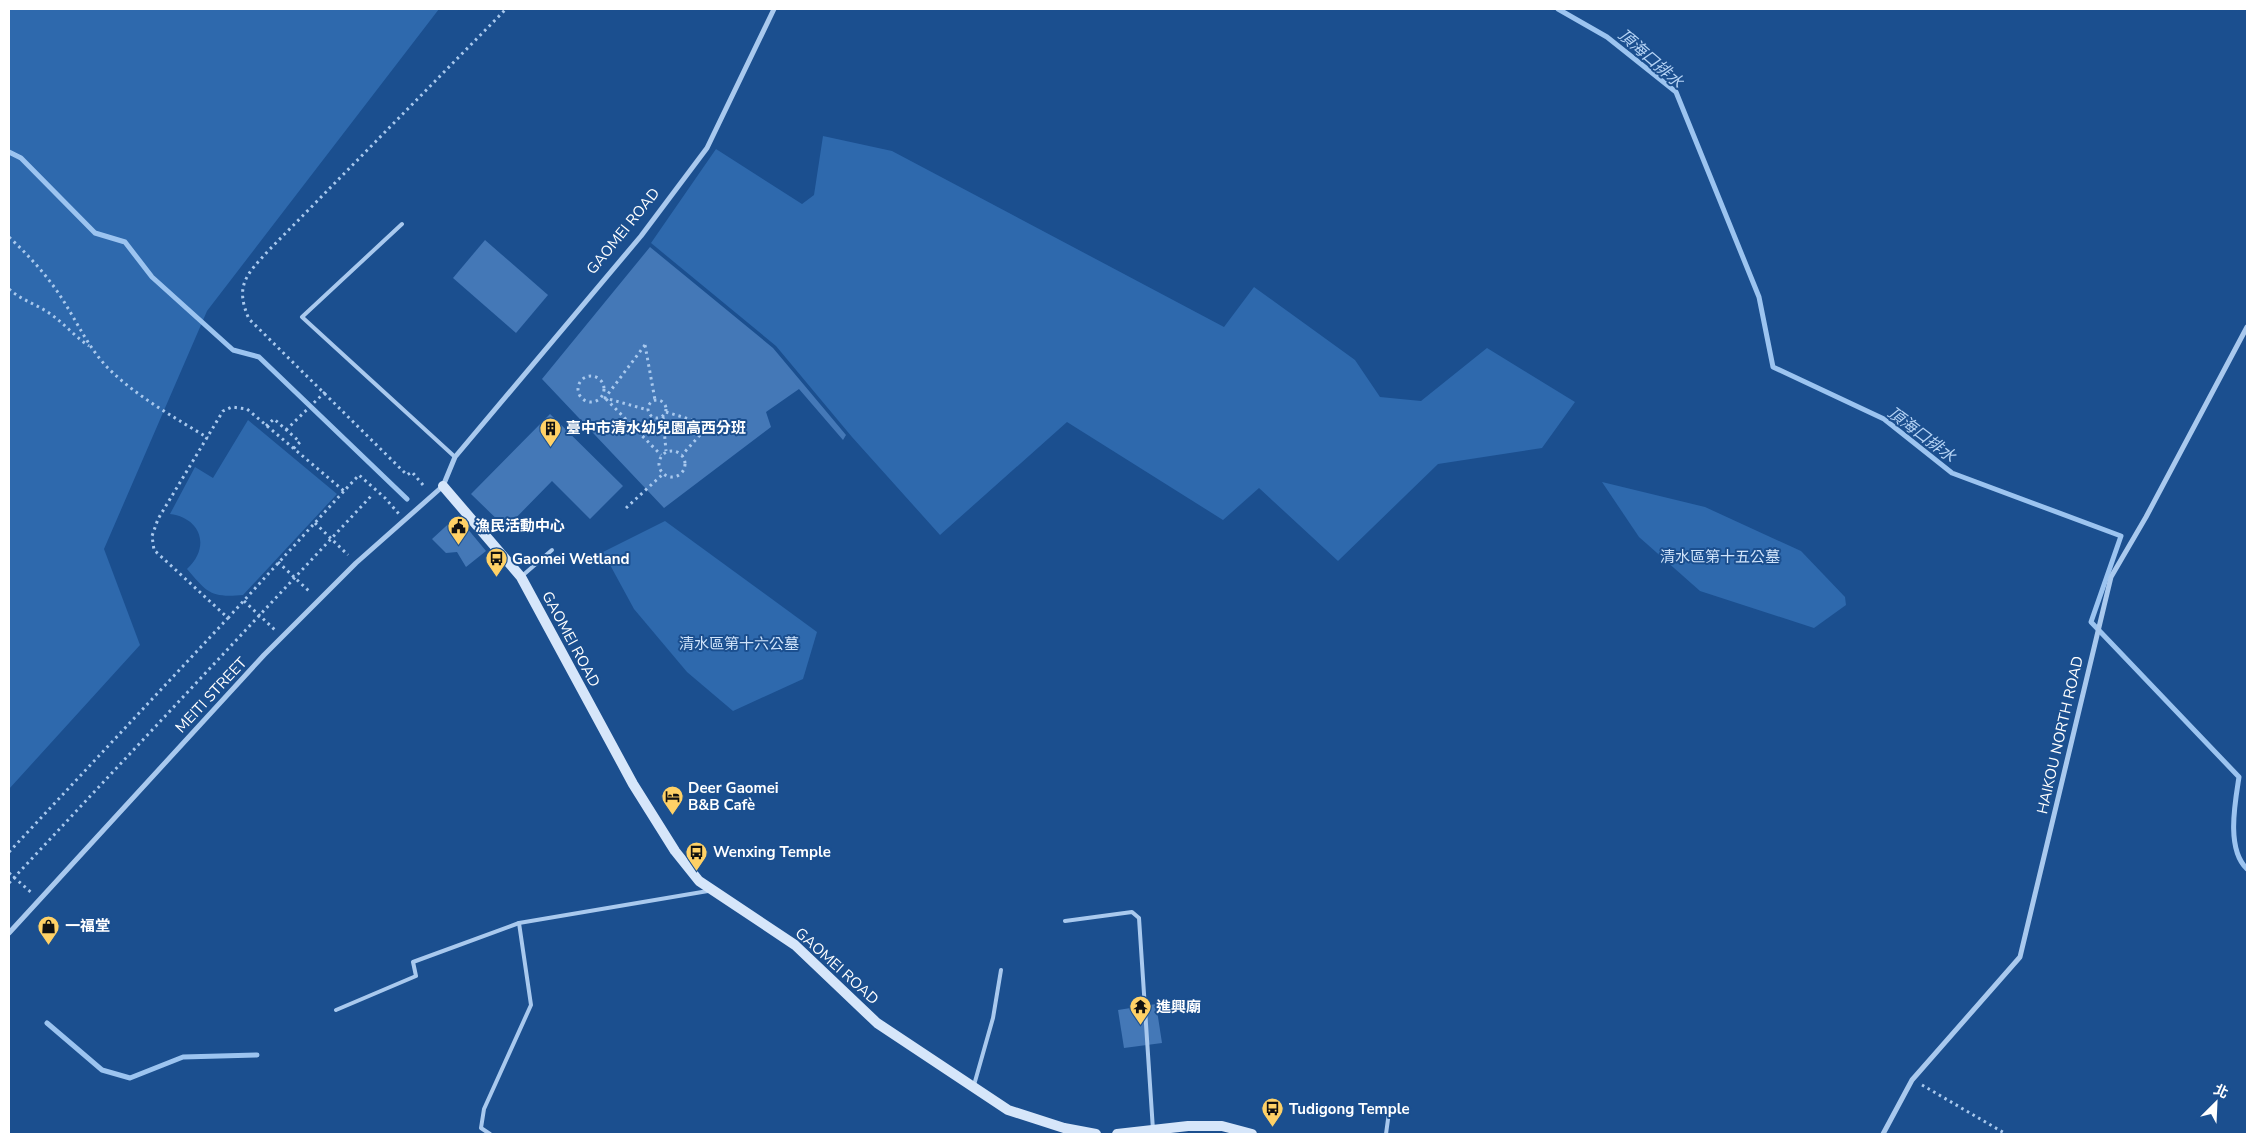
<svg xmlns="http://www.w3.org/2000/svg" width="2256" height="1143" font-family="'Nunito Sans','Noto Sans TC',sans-serif">
  <style>
    .green { fill: #2e69ad }
    .lines { fill: none; stroke-linecap: round; stroke-linejoin: round }
    .stream { stroke: #9cc4f0; stroke-width: 5 }
    .building { fill: #4478b7 }
    .path { stroke: #a9c9ee; stroke-width: 3; stroke-dasharray: 2.5 4; stroke-linecap: butt }
    .lane { stroke: #a9c9ee; stroke-width: 4 }
    .street { stroke: #a9c9ee; stroke-width: 5 }
    .secondary { stroke: #d6e6fa; stroke-width: 10 }
    .labels { text-anchor: middle; stroke-width: 4; stroke-linejoin: round; paint-order: stroke }
    .street-label { font-size: 15px; fill: #fff; stroke: #1b4f8f }
    .poi-label { font-size: 15px; font-weight: bold; fill: #fff; stroke: #1b4f8f; text-anchor: start }
    .park-label { font-size: 15px; fill: #cfe3fa; stroke: #1b4f8f }
    .water-label { font-size: 16px; font-style: italic; fill: #b5d3f5; stroke: #1b4f8f }
  </style>
  <rect width="100%" height="100%" fill="#1b4f8f"/>
  <g class="green">
    <path d="M9,9H439L207,311L104,549L140,645L9,789Z"/>
    <path d="M823,136L892,151L1224,327L1254,287L1355,360L1380,397L1421,401L1487,348L1575,402L1542,448L1438,464L1338,561L1259,488L1223,520L1067,422L940,535L852,437L776,346L651,243L716,149L802,204L814,195Z"/>
    <path d="M248,420L337,494L243,595C210,598 207,592 187,569C211,547 201,518 170,514L195,467L213,478Z"/>
    <path d="M1602,482L1705,507L1801,551L1845,597L1846,605L1814,628L1700,591L1639,537Z"/>
    <path d="M665,521L817,632L803,679L733,711L687,672L634,609L603,552Z"/>
  </g>
  <g class="lines">
    <g class="stream">
      <path d="M1558,9L1607,37L1676,92L1759,297L1773,367L1884,419L1952,473L2121,536L2091,622L2239,777C2235,803 2226,849 2247,869"/>
      <path d="M9,152L21,158L95,233L125,242L152,277L233,350L259,357L407,499"/>
      <path d="M47,1023L102,1070L130,1078L183,1057L257,1055"/>
    </g>
  </g>
  <g class="building">
    <path d="M485,240L548,295L516,333L453,278Z"/>
    <path d="M650,247L773,348L846,435L843,440L799,389L766,412L771,427L664,508L542,379Z"/>
    <path d="M550,414L623,486L590,519L552,481L506,528L471,494Z"/>
    <path d="M457,516L486,551L466,567L457,552L446,553L432,539Z"/>
    <path d="M1156,1004L1162,1043L1124,1048L1118,1010Z"/>
  </g>
  <g class="lines">
    <g class="path">
      <path d="M9,237C27,254 43,271 57,291C75,317 86,345 108,368C137,397 174,417 208,438"/>
      <path d="M9,289C21,300 36,304 49,313C64,323 74,336 89,346"/>
      <path d="M645,345L605,398L648,410"/>
      <path d="M645,345L655,400"/>
      <circle cx="591" cy="389" r="13"/>
      <path d="M606,399L661,455"/>
      <circle cx="657" cy="409" r="9"/>
      <path d="M666,412L709,425L682,455"/>
      <path d="M663,417L666,451"/>
      <path d="M266,426L274,419L300,442L293,449"/>
      <path d="M286,430L325,392"/>
      <circle cx="672" cy="464" r="13"/>
      <path d="M423,485L412,472L407,475L249,319C234,285 247,274 270,249L506,9"/>
      <path d="M626,508L663,474"/>
      <path d="M315,523L348,555"/>
      <path d="M278,562L311,593"/>
      <path d="M244,601L275,630"/>
      <path d="M228,618L344,491"/>
      <path d="M9,852L228,618L154,550L152,536L158,519L223,411L232,407L247,409L344,491L359,475L385,498L399,514"/>
      <path d="M9,873L33,894"/>
      <path d="M9,883L373,494"/>
      <path d="M1922,1085L2006,1134"/>
    </g>
    <g class="lane">
      <path d="M402,224L302,317L455,457"/>
      <path d="M522,576L552,550"/>
      <path d="M1065,921L1132,912L1139,918L1153,1130"/>
      <path d="M336,1010L416,976L413,962L519,923"/>
      <path d="M974,1085L993,1018L1001,970"/>
      <path d="M490,1134L481,1128L484,1109L531,1005L519,923L708,891"/>
      <path d="M1386,1134L1389,1112"/>
    </g>
    <g class="street">
      <path d="M9,933L264,655L356,563L443,486L455,457L641,236L707,148L774,9"/>
      <path d="M1883,1134L1912,1080L2020,957L2111,577L2146,517L2247,327"/>
    </g>
    <g class="secondary">
      <path d="M443,486L521,577L633,784L675,851L699,881L795,945L877,1023L1008,1110L1064,1128L1096,1134"/>
      <path d="M1117,1134L1188,1126H1222L1252,1134"/>
    </g>
  </g>
  <defs>
    <symbol id="building-pin" viewBox="-11 -11 22 30"><path d="M0 17L-7.5 6A9.5 9.5 0 1 1 7.5 6Z" fill="#ffd166" stroke="#1b4f8f"/><path d="M-4-6H4V6H1V3H-1V6H-4ZM-2.5-4.3h1.7v1.8h-1.7ZM.8-4.3h1.7v1.8H.8ZM-2.5-1h1.7V.8h-1.7ZM.8-1h1.7V.8H.8Z" fill="#111"/></symbol>
    <symbol id="civic-pin" viewBox="-11 -11 22 30"><path d="M0 17L-7.5 6A9.5 9.5 0 1 1 7.5 6Z" fill="#ffd166" stroke="#1b4f8f"/><path d="M-.6-6.5H3V-4.5H.6V-3L4-1V1h2V6H-6V1h2V-1L-.6-3ZM-1.2 2.5V6h2.4V2.5Z" fill="#111"/></symbol>
    <symbol id="bus-pin" viewBox="-11 -11 22 30"><path d="M0 17L-7.5 6A9.5 9.5 0 1 1 7.5 6Z" fill="#ffd166" stroke="#1b4f8f"/><path d="M-5-6H5V4H4V6H2V4H-2V6H-4V4H-5ZM-3.5-4V0h7V-4ZM-3.5 1.2v1.5H-2V1.2ZM2 1.2v1.5H3.5V1.2Z" fill="#111"/></symbol>
    <symbol id="hotel-pin" viewBox="-11 -11 22 30"><path d="M0 17L-7.5 6A9.5 9.5 0 1 1 7.5 6Z" fill="#ffd166" stroke="#1b4f8f"/><path d="M-6-4.5h1.5V1H6V5H4.5V3h-9V5H-6ZM-4 0a1.8 1.8 0 1 1 3.6 0ZM.5 0V-2.5h3Q6-2.5 6 0Z" fill="#111"/></symbol>
    <symbol id="shop-pin" viewBox="-11 -11 22 30"><path d="M0 17L-7.5 6A9.5 9.5 0 1 1 7.5 6Z" fill="#ffd166" stroke="#1b4f8f"/><path d="M-5-2.5h2.3a2.7 3.5 0 0 1 5.4 0H5L5.5 6h-11ZM-1.5-2.5h3a1.5 2.3 0 0 0-3 0Z" fill="#111"/></symbol>
    <symbol id="temple-pin" viewBox="-11 -11 22 30"><path d="M0 17L-7.5 6A9.5 9.5 0 1 1 7.5 6Z" fill="#ffd166" stroke="#1b4f8f"/><path d="M0-6L5-2H3V0L6.5 2.5H4V6H1.5V3h-3V6H-4V2.5H-6.5L-3 0V-2H-5Z" fill="#111"/></symbol>
  </defs>
  <g fill-rule="evenodd">
    <use href="#building-pin" x="538" y="416" width="25" height="34"/>
    <use href="#civic-pin" x="446" y="514" width="25" height="34"/>
    <use href="#bus-pin" x="484" y="546" width="25" height="34"/>
    <use href="#hotel-pin" x="660" y="784" width="25" height="34"/>
    <use href="#bus-pin" x="684" y="840" width="25" height="34"/>
    <use href="#shop-pin" x="36" y="914" width="25" height="34"/>
    <use href="#temple-pin" x="1128" y="994" width="25" height="34"/>
    <use href="#bus-pin" x="1260" y="1096" width="25" height="34"/>
  </g>
  <g class="labels">
    <g class="street-label">
      <text transform="translate(623 231) rotate(-51)" y="5">GAOMEI ROAD</text>
      <text transform="translate(571 639) rotate(62)" y="5">GAOMEI ROAD</text>
      <text transform="translate(211 695) rotate(-47)" y="5">MEITI STREET</text>
      <text transform="translate(2060 735) rotate(-77)" y="5">HAIKOU NORTH ROAD</text>
      <text transform="translate(837 966) rotate(42)" y="5">GAOMEI ROAD</text>
    </g>
    <g class="poi-label">
      <text x="566" y="433">臺中市清水幼兒園高西分班</text>
      <text x="475" y="531">漁民活動中心</text>
      <text x="512" y="564">Gaomei Wetland</text>
      <text x="688" y="793">Deer Gaomei<tspan x="688" dy="17">B&amp;B Cafè</tspan></text>
      <text x="713" y="857">Wenxing Temple</text>
      <text x="65" y="931">一福堂</text>
      <text x="1156" y="1012">進興廟</text>
      <text x="1289" y="1114">Tudigong Temple</text>
    </g>
    <g class="park-label">
      <text x="1720" y="562">清水區第十五公墓</text>
      <text x="739" y="649">清水區第十六公墓</text>
    </g>
    <g class="water-label">
      <text transform="translate(1651 58) rotate(41)" y="6">頂海口排水</text>
      <text transform="translate(1922 434) rotate(37)" y="6">頂海口排水</text>
    </g>
  </g>
  <rect width="2256" height="1143" fill="none" stroke="#ffffff" stroke-width="20"/>
  <g transform="translate(2216 1103) rotate(24)" stroke="#1b4f8f" stroke-width="4" paint-order="stroke">
  <path d="M0-4L9 19L0 12L-9 19Z" fill="#ffffff"/>
  <text y="-8" font-size="14" font-weight="bold" text-anchor="middle" fill="#ffffff">北</text>
  </g>
</svg>
